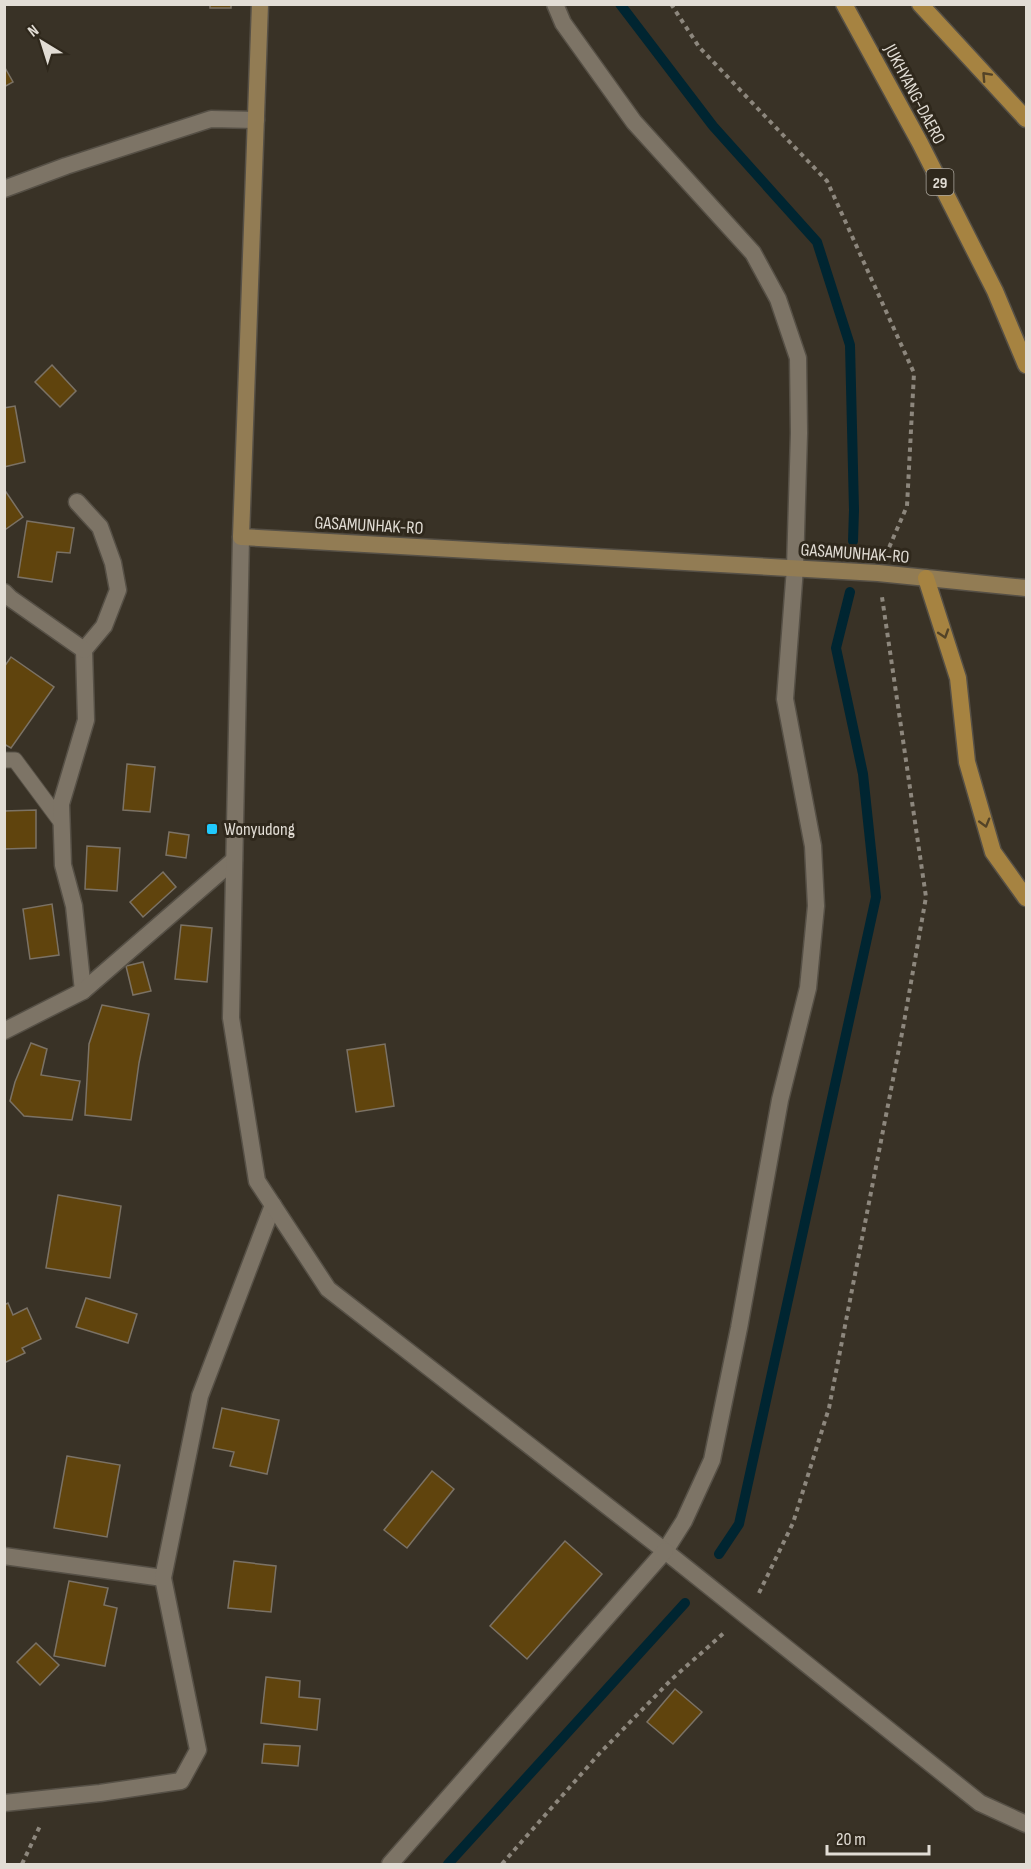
<svg xmlns="http://www.w3.org/2000/svg" width="1031" height="1869" font-family="'Sofia Sans Condensed',sans-serif">
  <style>
    .lines { fill: none; stroke-linecap: round; stroke-linejoin: round }
    .stream { stroke: #002531; stroke-width: 10 }
    .building { fill: #60440d; stroke: #7b7265; stroke-width: 1.5 }
    .service-casing { stroke: #565046; stroke-width: 17 }
    .minor-casing { stroke: #565046; stroke-width: 19 }
    .tertiary-casing { stroke: #565046; stroke-width: 19 }
    .secondary-casing { stroke: #565046; stroke-width: 19 }
    .primary-casing { stroke: #565046; stroke-width: 19 }
    .path { stroke: #8d877d; stroke-width: 4; stroke-dasharray: 4.5 4.5; stroke-linecap: butt }
    .service { stroke: #7d7466; stroke-width: 15 }
    .minor { stroke: #7d7466; stroke-width: 16 }
    .tertiary { stroke: #7d7466; stroke-width: 16 }
    .secondary { stroke: #927c54; stroke-width: 16 }
    .primary { stroke: #a68341; stroke-width: 16 }
    .oneway { stroke: #534327 }
    .poi-dot { fill: #20c9fd; stroke: #2f281c; stroke-width: 2 }
    .labels { text-anchor: middle; stroke-width: 6; stroke-linejoin: round; paint-order: stroke }
    .shield { fill: #2f281c; stroke: #aca79e; stroke-width: 1.5 }
    .shield-label { font-size: 16px; font-weight: bold; fill: #e2ddd5 }
    .street-label { font-size: 18px; fill: #e2ddd5; stroke: #2f281c }
    .poi-label { font-size: 18px; fill: #e2ddd5; stroke: #2f281c; text-anchor: start }
  </style>
  <rect width="100%" height="100%" fill="#393226"/>
  <g class="lines">
    <g class="stream">
      <path d="M620,4L713,126L817,242L850,345L854,510L853,541"/>
      <path d="M719,1554L739,1524L876,897L863,774L836,648L850,592"/>
      <path d="M448,1864L685,1603"/>
    </g>
  </g>
  <g class="building">
    <rect x="210" y="4" width="21" height="4"/>
    <path d="M4,66L13,82L4,87Z"/>
    <path d="M52,365L76,391L60,407L35,382Z"/>
    <path d="M15,406L25,462L4,467V408Z"/>
    <path d="M6,492L23,517L6,529L4,527V493Z"/>
    <path d="M27,521L74,528L70,553L57,552L52,582L18,577Z"/>
    <path d="M11,657L54,687L11,748L4,744V667Z"/>
    <path d="M127,764L155,767L150,812L123,810Z"/>
    <path d="M36,810V848L4,849V811Z"/>
    <path d="M169,832L189,835L186,858L166,855Z"/>
    <path d="M87,846L120,848L117,891L85,889Z"/>
    <path d="M163,872L176,887L143,917L130,902Z"/>
    <path d="M52,904L59,955L30,959L23,909Z"/>
    <path d="M181,925L212,928L207,982L175,979Z"/>
    <path d="M143,962L151,991L133,995L126,966Z"/>
    <path d="M102,1005L149,1014L139,1063L131,1120L85,1115L89,1044Z"/>
    <path d="M31,1043L47,1049L41,1075L80,1081L72,1120L24,1116L10,1101L15,1082Z"/>
    <path d="M385,1044L394,1106L356,1112L347,1050Z"/>
    <path d="M58,1195L121,1206L110,1278L46,1268Z"/>
    <path d="M86,1298L137,1314L128,1343L76,1327Z"/>
    <path d="M8,1303L13,1315L27,1308L41,1339L22,1348L25,1353L4,1363V1305Z"/>
    <path d="M222,1408L279,1420L267,1474L230,1466L234,1452L213,1448Z"/>
    <path d="M67,1456L120,1465L107,1537L54,1528Z"/>
    <path d="M432,1471L454,1489L407,1548L384,1530Z"/>
    <path d="M565,1541L602,1574L527,1659L490,1626Z"/>
    <path d="M234,1561L276,1566L271,1612L228,1608Z"/>
    <path d="M69,1581L108,1588L104,1605L117,1608L105,1666L54,1656Z"/>
    <path d="M36,1643L59,1665L40,1685L17,1662Z"/>
    <path d="M266,1677L300,1681L299,1697L320,1699L317,1730L261,1723Z"/>
    <path d="M675,1689L702,1712L673,1744L647,1722Z"/>
    <path d="M264,1744L300,1746L298,1766L262,1763Z"/>
  </g>
  <g class="lines">
    <defs>
      <path id="service" d="M4,760H15L61,822"/>
      <g id="minor">
        <path d="M555,4L563,23L634,122L753,253L778,299L798,358L799,433L795,568L785,699L813,846L816,906L808,988L780,1100L739,1328L712,1460L684,1521L665,1551"/>
        <path d="M4,189L66,166L211,119L256,120"/>
        <path d="M77,502L100,527L113,563L118,590L104,626L84,650L86,720L61,804L63,865L74,906L83,991"/>
        <path d="M4,592L10,598L84,650"/>
        <path d="M4,1031L83,991L234,860"/>
        <path d="M4,1556L163,1578"/>
        <path d="M4,1803L100,1793L181,1781L198,1750L163,1578L200,1396L273,1205"/>
      </g>
      <g id="tertiary">
        <path d="M241,537L231,1018L257,1181L328,1289L665,1551L980,1803L1026,1824"/>
        <path d="M390,1864L665,1551"/>
      </g>
      <path id="secondary" d="M260,4L241,537L878,573L1026,588"/>
      <g id="primary">
        <path d="M844,4L920,143L995,291L1026,365"/>
        <path d="M920,4L1026,119"/>
        <path d="M926,578L958,678L967,762L993,852L1026,898"/>
      </g>
    </defs>
    <use href="#service" class="service-casing"/>
    <use href="#minor" class="minor-casing"/>
    <use href="#tertiary" class="tertiary-casing"/>
    <use href="#secondary" class="secondary-casing"/>
    <use href="#primary" class="primary-casing"/>
    <g class="path">
      <path d="M671,4L699,47L827,181L914,373L907,506L888,550"/>
      <path d="M759,1593L793,1523L829,1408L903,1028L926,897L882,597"/>
      <path d="M22,1864L40,1826"/>
      <path d="M502,1864L599,1754L672,1679L726,1631"/>
    </g>
    <use href="#service" class="service"/>
    <use href="#minor" class="minor"/>
    <use href="#tertiary" class="tertiary"/>
    <use href="#secondary" class="secondary"/>
    <use href="#primary" class="primary"/>
  </g>
  <defs><path id="oneway-chevron" d="M-2-3.5L2.5 0L-2 3.5" fill="none" stroke-width="1.6" stroke-linecap="round" stroke-linejoin="round" transform="scale(1.5)"/></defs>
  <g class="oneway">
    <use href="#oneway-chevron" transform="translate(986 76) rotate(-133)"/>
    <use href="#oneway-chevron" transform="translate(944 634) rotate(72)"/>
    <use href="#oneway-chevron" transform="translate(985 823) rotate(74)"/>
  </g>
  <rect class="poi-dot" x="206" y="823" width="12" height="12" rx="3"/>
  <g class="labels">
    <rect class="shield" x="926.5" y="169" width="27" height="26" rx="4.5"/>
    <g class="shield-label">
      <text x="940" y="188">29</text>
    </g>
    <g class="street-label">
      <text transform="translate(915 94) rotate(62)" y="6">JUKHYANG-DAERO</text>
      <text transform="translate(369 525) rotate(3)" y="6">GASAMUNHAK-RO</text>
      <text transform="translate(855 553) rotate(4)" y="6">GASAMUNHAK-RO</text>
    </g>
    <g class="poi-label">
      <text x="224" y="835">Wonyudong</text>
    </g>
  </g>
  <rect width="1031" height="1869" fill="none" stroke="#e2ddd5" stroke-width="12"/>
  <g transform="translate(42 42) rotate(322)" stroke="#2f281c" stroke-width="4.5" paint-order="stroke">
  <path d="M0-4.5L10 22L0 15L-10 22Z" fill="#e2ddd5"/>
  <text y="-9" font-size="16" font-weight="bold" text-anchor="middle" fill="#e2ddd5">N</text>
  </g>
  <path d="M827 1845v9h102v-9" fill="none" stroke="#e2ddd5" stroke-width="3"/>
  <text x="836" y="1845" font-size="18" fill="#e2ddd5" stroke="#2f281c" stroke-width="4.5" paint-order="stroke">20 m</text>
</svg>
